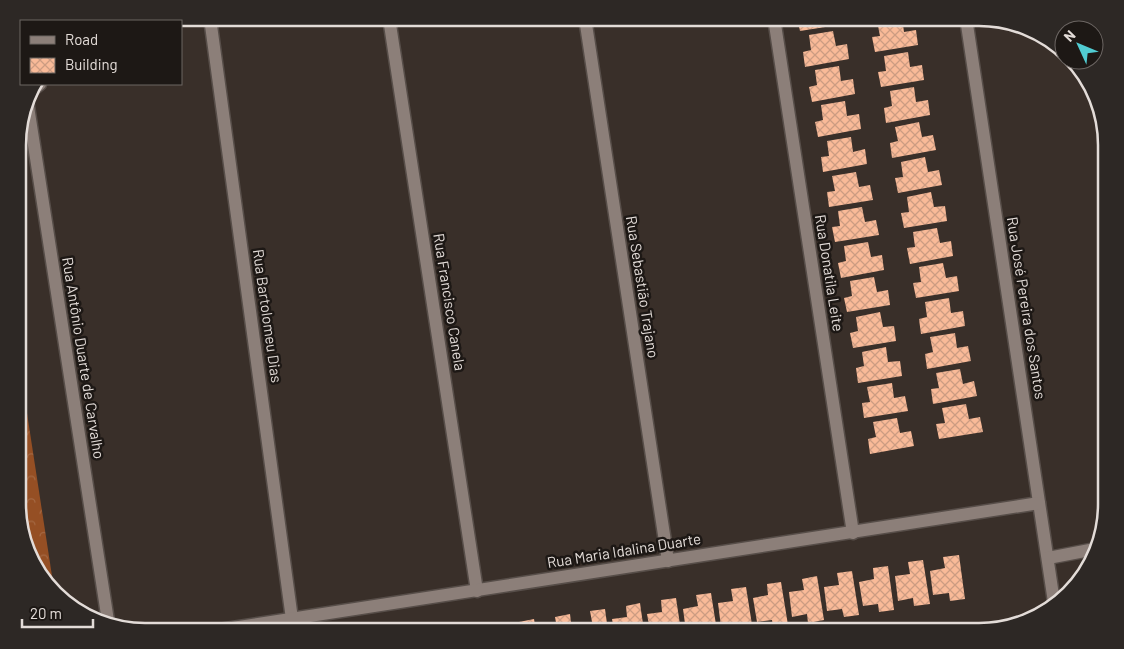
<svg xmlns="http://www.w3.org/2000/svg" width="1124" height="649" font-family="Barlow,sans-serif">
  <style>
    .forest { fill: url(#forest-crowns) }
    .building { fill: url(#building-cross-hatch) }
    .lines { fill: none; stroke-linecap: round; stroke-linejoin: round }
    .minor-casing { stroke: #574e49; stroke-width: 15 }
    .minor { stroke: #8c7f79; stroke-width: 12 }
    .labels { text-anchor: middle; stroke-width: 5; stroke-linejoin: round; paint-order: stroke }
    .street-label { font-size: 15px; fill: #e3dcd8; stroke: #1d1815 }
    .rim { fill: none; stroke: #e3dcd8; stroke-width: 2.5 }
  </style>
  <defs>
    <pattern id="forest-crowns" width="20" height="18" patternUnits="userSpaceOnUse" patternTransform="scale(1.25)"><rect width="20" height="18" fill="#954f24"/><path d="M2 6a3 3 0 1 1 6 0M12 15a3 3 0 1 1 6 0" fill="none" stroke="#a46843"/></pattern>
    <pattern id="building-cross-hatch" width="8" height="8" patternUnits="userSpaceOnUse" patternTransform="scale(1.25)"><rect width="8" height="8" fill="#f9ba98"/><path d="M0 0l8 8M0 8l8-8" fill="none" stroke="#cc9c82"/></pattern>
  </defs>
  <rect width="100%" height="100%" fill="#392f29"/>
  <path class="forest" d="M19,361L54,589L39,574L19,520Z"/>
  <g class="building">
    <path d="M797,18H842L844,24L800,31Z"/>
    <path d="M897,18H902L904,32L916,30L918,45L875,52L872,37L880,36L877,21Z"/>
    <path d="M833,31L836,46L847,44L849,59L805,67L803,52L811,50L809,35Z"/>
    <path d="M908,52L910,67L922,65L924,80L881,87L878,72L886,71L884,56Z"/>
    <path d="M839,66L841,81L853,79L855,94L812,102L809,87L817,85L815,70Z"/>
    <path d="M914,87L916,102L928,100L930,115L886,123L884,108L892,106L890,91Z"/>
    <path d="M845,101L847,116L859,114L861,129L818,137L815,122L823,120L821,105Z"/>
    <path d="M919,122L922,137L933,135L936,150L892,158L890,143L898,141L895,127Z"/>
    <path d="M851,137L853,152L865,149L867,164L823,172L821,157L829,156L827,141Z"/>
    <path d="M925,157L928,172L939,170L942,185L898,193L895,178L903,177L901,162Z"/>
    <path d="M856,172L859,187L870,185L873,200L829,207L827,192L835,191L832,176Z"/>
    <path d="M931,192L934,207L945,206L947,221L904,228L901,213L909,212L907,197Z"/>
    <path d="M862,207L865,222L876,220L879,235L835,242L832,227L840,226L838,211Z"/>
    <path d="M937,228L940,243L951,241L953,256L910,264L907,248L915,247L913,232Z"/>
    <path d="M868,242L871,257L882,255L884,270L841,278L838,263L846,261L844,246Z"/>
    <path d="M943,263L946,278L957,276L959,291L916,298L913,283L921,282L919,267Z"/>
    <path d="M874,277L877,292L888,290L890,305L847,312L844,298L852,296L850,281Z"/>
    <path d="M949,298L951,313L963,311L965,326L921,334L919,319L927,317L925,302Z"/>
    <path d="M880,312L883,327L894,326L896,341L853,348L850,333L858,331L856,317Z"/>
    <path d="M955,333L957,348L968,346L971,361L927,369L925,354L933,352L930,337Z"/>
    <path d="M886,347L888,362L900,361L902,376L858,383L856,368L864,366L862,352Z"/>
    <path d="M960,369L963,384L974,381L977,396L933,404L931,389L939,388L936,373Z"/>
    <path d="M892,383L894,398L905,396L908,411L864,418L862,403L870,402L867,387Z"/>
    <path d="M966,404L969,419L980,417L983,432L939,439L936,424L945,423L942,408Z"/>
    <path d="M897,418L900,433L911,431L914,446L870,454L868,439L876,437L873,422Z"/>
    <path d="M959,555L965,599L950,601L949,593L933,595L930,571L945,568L943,557Z"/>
    <path d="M923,560L930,604L914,606L913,598L898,601L895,576L910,574L908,562Z"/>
    <path d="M888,566L894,610L879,612L878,604L863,606L859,582L874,579L873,568Z"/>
    <path d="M852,571L859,615L844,617L842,609L827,611L824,587L839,585L837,573Z"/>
    <path d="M817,576L824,620L808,623L807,614L792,617L789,592L804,590L802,579Z"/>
    <path d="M781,582L788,625L773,628L772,620L757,622L753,598L768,595L767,584Z"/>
    <path d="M746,587L753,631H737L736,625L721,627L718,603L733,601L731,589Z"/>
    <path d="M711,593L717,631H686L683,609L698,606L696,595Z"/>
    <path d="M676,598L681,631H650L647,614L662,612L661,600Z"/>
    <path d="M640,603L644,631H614L612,619L627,617L626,606Z"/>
    <path d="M605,609L608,631H578L577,625L592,622L590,611Z"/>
    <path d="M570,614L572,631H539L557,628L555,617Z"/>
    <path d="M534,619L536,631H521L519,622Z"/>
    <path d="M971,624L972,631H957L956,626Z"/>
    <path d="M499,625L500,631H485L484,627Z"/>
  </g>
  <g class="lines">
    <defs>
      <g id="minor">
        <path d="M210,18L292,619"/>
        <path d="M389,18L477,591"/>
        <path d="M585,18L668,561"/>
        <path d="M774,18L853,533"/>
        <path d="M966,18L1054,602"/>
        <path d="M128,21H129"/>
        <path d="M30,92L40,84"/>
        <path d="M27,100L108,621"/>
        <path d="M1048,558L1095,549"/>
        <path d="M213,631L1039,503"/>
      </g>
    </defs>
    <use href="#minor" class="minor-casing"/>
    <use href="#minor" class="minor"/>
  </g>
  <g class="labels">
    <g class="street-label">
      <text transform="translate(829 273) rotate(81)" y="5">Rua Donatila Leite</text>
      <text transform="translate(642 287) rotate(81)" y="5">Rua Sebastião Trajano</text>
      <text transform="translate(449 302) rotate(81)" y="5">Rua Francisco Canela</text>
      <text transform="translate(1026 308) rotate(81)" y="5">Rua José Pereira dos Santos</text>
      <text transform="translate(267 316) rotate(82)" y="5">Rua Bartolomeu Dias</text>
      <text transform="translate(83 358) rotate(81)" y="5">Rua Antônio Duarte de Carvalho</text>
      <text transform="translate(624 551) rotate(-9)" y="5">Rua Maria Idalina Duarte</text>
    </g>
  </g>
  <path d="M0 0H1124V649H0ZM145 26H979A119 119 0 0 1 1098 145V504A119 119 0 0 1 979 623H145A119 119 0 0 1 26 504V145A119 119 0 0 1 145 26Z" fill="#2d2825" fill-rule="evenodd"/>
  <path class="rim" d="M145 26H979A119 119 0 0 1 1098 145V504A119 119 0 0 1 979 623H145A119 119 0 0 1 26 504V145A119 119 0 0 1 145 26Z"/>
  <rect x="20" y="20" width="162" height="65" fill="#1d1815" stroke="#6c6663"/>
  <rect x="30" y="36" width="25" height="8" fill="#8c7f79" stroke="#6c6663"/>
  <text x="65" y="45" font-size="15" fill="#e3dcd8">Road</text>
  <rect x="30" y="58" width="25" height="15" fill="url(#building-cross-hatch)" stroke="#6c6663"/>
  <text x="65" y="70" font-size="15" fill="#e3dcd8">Building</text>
  <g transform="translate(1079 45) rotate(314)"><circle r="24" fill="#1d1815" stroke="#6c6663"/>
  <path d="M0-4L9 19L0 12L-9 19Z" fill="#51ccd2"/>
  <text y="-8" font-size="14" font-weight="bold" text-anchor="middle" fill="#e3dcd8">N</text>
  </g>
  <path d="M22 619v8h71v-8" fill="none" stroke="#e3dcd8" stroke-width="2.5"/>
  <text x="30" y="619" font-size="15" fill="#e3dcd8" stroke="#1d1815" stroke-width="4" paint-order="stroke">20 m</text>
</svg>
